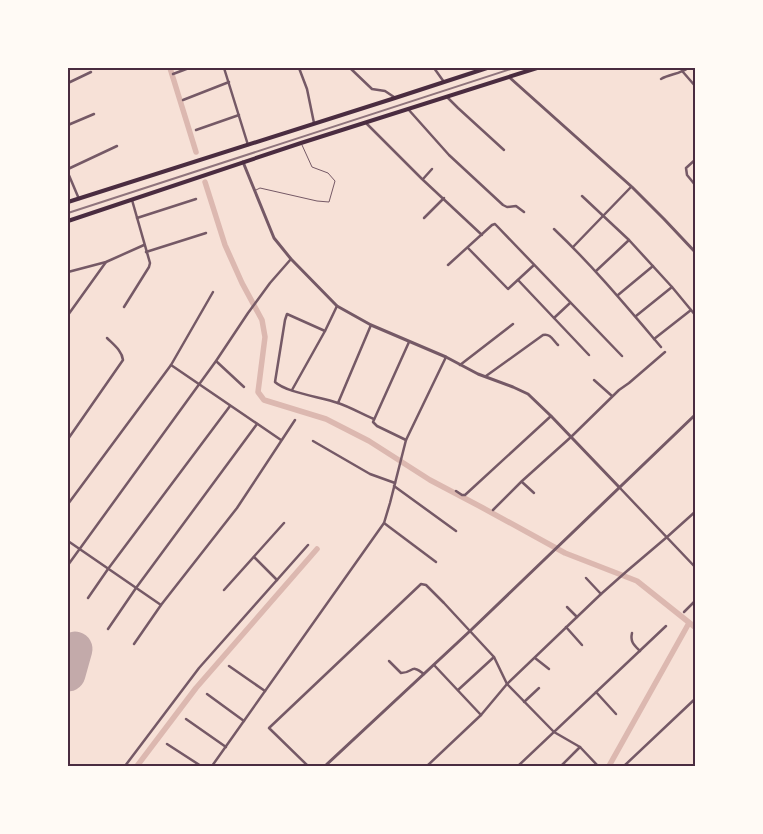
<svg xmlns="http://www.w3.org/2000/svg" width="763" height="834" font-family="'PT Sans Narrow',sans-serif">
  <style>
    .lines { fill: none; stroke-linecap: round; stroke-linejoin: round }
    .canal { stroke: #dcb8b0; stroke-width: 5.5 }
    .runway { stroke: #c3aaaa; stroke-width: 35 }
    .service { stroke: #755966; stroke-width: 1 }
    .minor { stroke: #755966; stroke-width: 2.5 }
    .tertiary { stroke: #755966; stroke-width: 3 }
    .primary { stroke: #4a2c40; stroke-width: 4 }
    .rail { stroke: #8f747c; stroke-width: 2 }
    .neatline { fill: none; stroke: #4a2c40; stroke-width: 2 }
  </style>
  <rect width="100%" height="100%" fill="#f7e1d7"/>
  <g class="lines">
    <g class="canal">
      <path d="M170,68L196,152"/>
      <path d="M205,182L225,245L242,283L262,320L265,337L258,392L264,400L326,419L369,441L430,480L483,508L565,553L637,581L696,628"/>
      <path d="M137,766L196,688L317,549"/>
      <path d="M609,766L689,623"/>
    </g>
    <path class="runway" d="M68,674L75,649"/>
    <path class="service" d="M256,190L260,188L317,201L329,202L335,181L328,173L312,167L302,145"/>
    <g class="minor">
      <path d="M224,68L248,145"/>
      <path d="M299,68L307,89L314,123"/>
      <path d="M350,68L372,89L385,91L394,97"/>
      <path d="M434,68L444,82"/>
      <path d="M682,68L683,72L696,87"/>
      <path d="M173,74L189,68"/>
      <path d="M661,79C670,74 680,74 688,68"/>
      <path d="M68,83L91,72"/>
      <path d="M447,97L458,108L504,150"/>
      <path d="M183,100L229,82"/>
      <path d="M408,109L449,155L503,205L507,207L516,206L524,212"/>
      <path d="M366,123L422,179L482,235"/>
      <path d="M68,125L94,114"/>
      <path d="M196,130L239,115"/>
      <path d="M696,159L686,168L687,175L696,186"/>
      <path d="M68,169L117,146"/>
      <path d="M68,173L79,199"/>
      <path d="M423,179L432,169"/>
      <path d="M582,196L629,240L672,287L696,316"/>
      <path d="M137,218L196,199"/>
      <path d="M424,218L444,198"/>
      <path d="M554,229C593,266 627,307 661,347"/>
      <path d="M573,247L631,187"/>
      <path d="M468,248L508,289L534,265"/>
      <path d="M146,252L206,233"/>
      <path d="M448,265L492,225L495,224L622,356"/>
      <path d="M596,271L629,240"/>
      <path d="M68,272L106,262L144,245"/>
      <path d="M518,280L589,355"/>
      <path d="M618,295L653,266"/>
      <path d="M124,307L149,267L150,263L132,200"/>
      <path d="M68,315L106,262"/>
      <path d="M636,316L672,287"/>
      <path d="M554,318L570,303"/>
      <path d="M325,331L287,314L285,320L275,382C287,393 322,397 338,403C350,407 362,414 374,419"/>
      <path d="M654,339L691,310"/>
      <path d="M216,361L244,387"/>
      <path d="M171,365L281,440"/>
      <path d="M460,365L513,324"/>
      <path d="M486,376L543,335C550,333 553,340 558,345"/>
      <path d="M594,380L612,396"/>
      <path d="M292,390L325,331L337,306"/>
      <path d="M338,403L371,325"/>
      <path d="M68,439L123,360C122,351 114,345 107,338"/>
      <path d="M406,440L377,426L373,422L409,342"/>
      <path d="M313,441L370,474L395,483"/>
      <path d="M522,482L534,493"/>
      <path d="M394,486L456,531"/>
      <path d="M619,487L696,568"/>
      <path d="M456,491L462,495H465L551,416"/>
      <path d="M68,504L171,365L213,292"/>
      <path d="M493,510L522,481L571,437L619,390L629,383L665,352"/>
      <path d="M384,523L436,562"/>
      <path d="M68,541L161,605"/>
      <path d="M254,557L277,580"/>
      <path d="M68,565L216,361L248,313L270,283L291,259"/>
      <path d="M586,578L601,594"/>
      <path d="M224,590L284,523"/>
      <path d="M88,598L108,569L230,406"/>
      <path d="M567,607L577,617"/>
      <path d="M684,612L696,600"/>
      <path d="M566,627L582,645"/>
      <path d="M108,629L136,588L257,424"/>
      <path d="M632,633C630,642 634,645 640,651"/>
      <path d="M134,644L161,605L237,508L295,420"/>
      <path d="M535,658L549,669"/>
      <path d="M389,661L401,673C414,673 410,663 424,674"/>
      <path d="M434,665L481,715"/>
      <path d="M229,666L265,691"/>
      <path d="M458,690L494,657"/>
      <path d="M596,692L616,714"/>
      <path d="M207,694L244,721"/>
      <path d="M524,702L539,688"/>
      <path d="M186,719L226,747"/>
      <path d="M167,744L201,766"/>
      <path d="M125,766L199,668L308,545"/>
      <path d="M212,766L384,523L390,503L406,440L446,357"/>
      <path d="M308,766L269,728L421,584L426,585L444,603L494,657L507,684L554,732L580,747L598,766"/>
      <path d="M427,766L481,715L507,684L601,594L627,571L667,537L696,511"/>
      <path d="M518,766L666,626"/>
      <path d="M561,766L580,747"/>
      <path d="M624,766L696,698"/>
    </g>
    <g class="tertiary">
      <path d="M509,77L632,187L664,219L696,253"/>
      <path d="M243,162L274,238L291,259L337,306L371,325L446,357L478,374L513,387L528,394L551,416L619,487"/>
      <path d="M325,766L470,631L696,414"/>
    </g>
    <g class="primary">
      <path d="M68,202L395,98L487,68"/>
      <path d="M68,221L301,143L537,68"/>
    </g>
    <path class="rail" d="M68,213L514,68"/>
  </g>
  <rect width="763" height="834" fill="none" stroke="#fffaf5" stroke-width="138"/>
  <rect x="69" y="69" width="625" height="696" class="neatline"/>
</svg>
